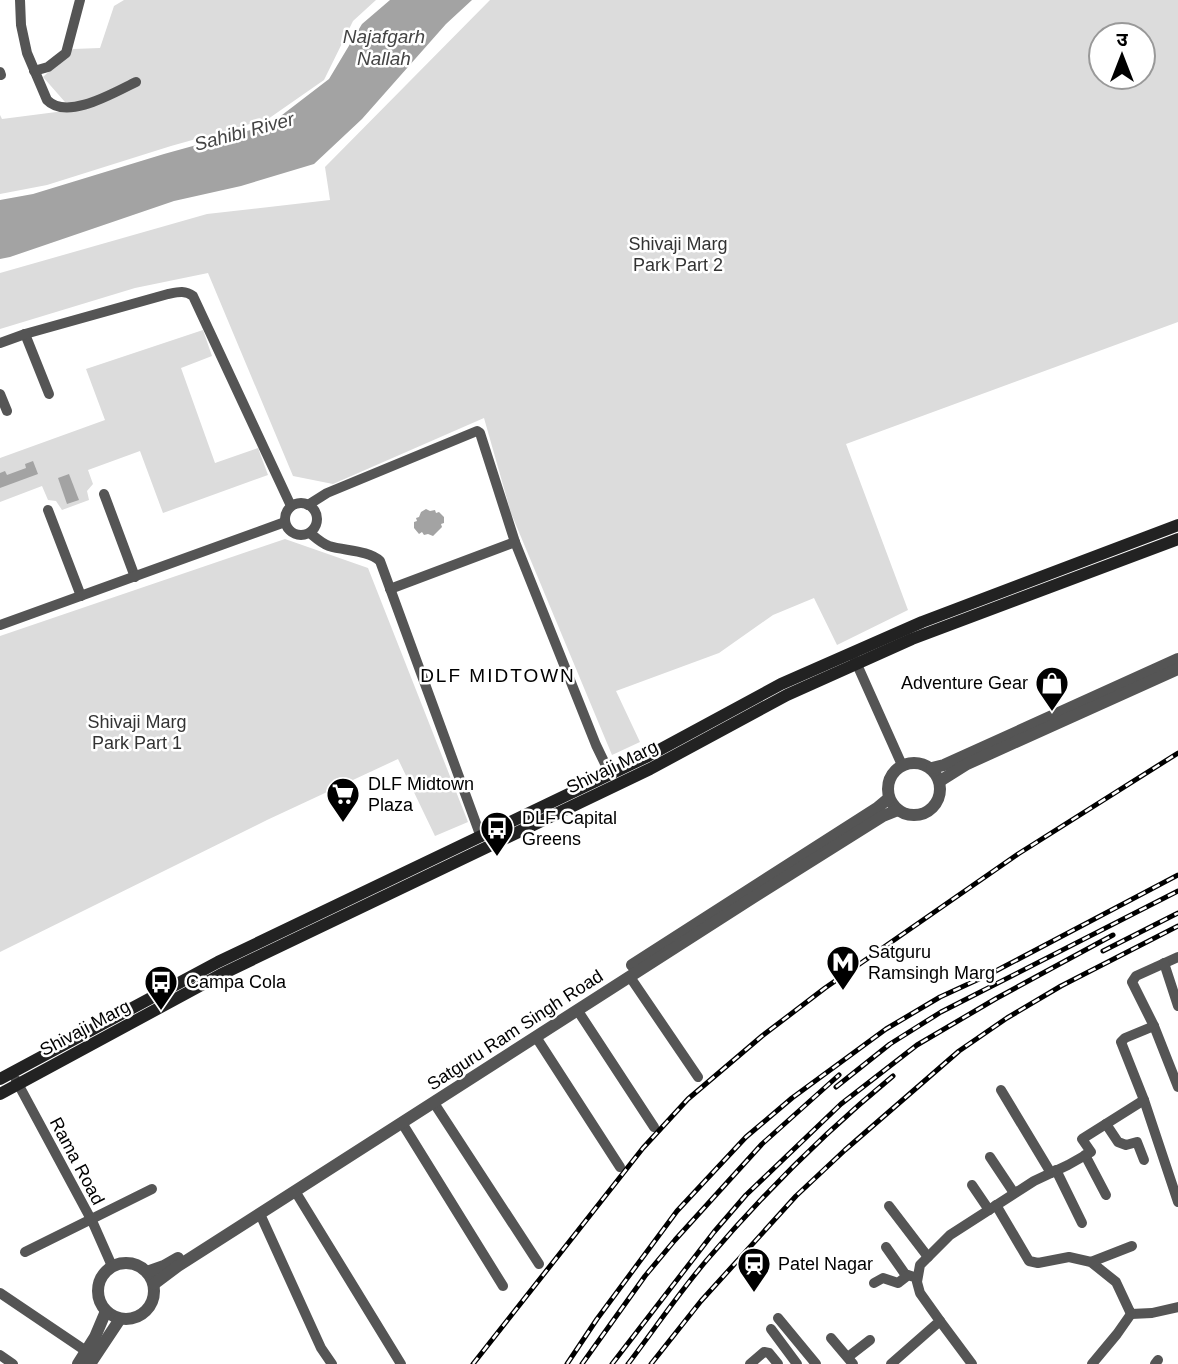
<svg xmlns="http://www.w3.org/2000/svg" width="1178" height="1364" font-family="Helvetica,'Noto Sans Devanagari',sans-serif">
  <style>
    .green { fill: #dcdcdc; fill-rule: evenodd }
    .water { fill: #a3a3a3 }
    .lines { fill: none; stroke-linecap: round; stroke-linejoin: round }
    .minor { stroke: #555; stroke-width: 10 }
    .tertiary { stroke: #555; stroke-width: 12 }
    .secondary { stroke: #222; stroke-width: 12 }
    .rail-casing { stroke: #000; stroke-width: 5 }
    .rail { stroke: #fff; stroke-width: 2.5; stroke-dasharray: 8; stroke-linecap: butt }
    .labels { text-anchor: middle; stroke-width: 5; stroke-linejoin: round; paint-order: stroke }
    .park-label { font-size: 18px; fill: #333; stroke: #fff }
    .poi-label { font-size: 18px; fill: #000; stroke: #fff; text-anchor: start }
    .street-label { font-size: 18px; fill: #000; stroke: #fff }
    .water-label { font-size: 19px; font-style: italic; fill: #444; stroke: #fff }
    .neighbourhood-label { font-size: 19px; letter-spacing: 2px; fill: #000; stroke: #fff }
  </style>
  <rect width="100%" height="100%" fill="#fff"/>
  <g class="green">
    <path d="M124,0H376L353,21L324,80L268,119L171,146L47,185L0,194V115L2,119L72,110L43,77L73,49L100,48L114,6Z"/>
    <path d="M490,0H1178V322L846,444L908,610L837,645L814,598L773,615L719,653L616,691L640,742L612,755L511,513L484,418L333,484L293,476L208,273L135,288L0,329V273L207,214L330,200L325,167ZM1101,35H1143V77H1101Z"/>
    <path d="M203,330L212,356L181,368L215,463L258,448L268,475L163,513L140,451L88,470L93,484L87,491L89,500L62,510L56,501L48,500L42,486L0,502V458L105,420L86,369Z"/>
    <path d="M285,539L368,568L468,822L435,836L398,759L267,820L0,952V636Z"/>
  </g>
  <g class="water">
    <path d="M390,0H472L446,24L362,119L314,164L241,186L174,201L10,257L0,259V200L33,194L164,154L269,125L329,79L362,24Z"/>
    <path d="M33,461L38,474L0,488V473L5,471L7,475L26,468L25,464Z"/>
    <path d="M69,474L79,500L67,504L58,478Z"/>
    <path d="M426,509L430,511L435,510L436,513L439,512L444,517V523L441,524L442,527L433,536L428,534L424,535L422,532L419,534L414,528V522L417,521L416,518L419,517L421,512Z"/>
  </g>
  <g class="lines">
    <g class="minor">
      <path d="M20,0L21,25L27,53L47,100C67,121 115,92 136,82"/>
      <path d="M34,71L48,67L66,53L80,0"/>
      <path d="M0,72L1,75"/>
      <path d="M25,334L49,394"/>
      <path d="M0,343L25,334L168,294C178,292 185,290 193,296L291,506"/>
      <path d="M0,394L7,411"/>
      <path d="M104,494L135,577"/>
      <circle cx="301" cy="519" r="16"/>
      <path d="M308,505L327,493L477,431L480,433L515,542"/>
      <path d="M48,510L81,596"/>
      <path d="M310,533C316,538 321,543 329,546C345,551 368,550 380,561L481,837"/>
      <path d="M390,589L515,542L596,745L610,774"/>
      <path d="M0,625L285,522"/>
      <path d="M855,660L902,765"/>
      <path d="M1178,957L1136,976L1132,982L1154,1026L1178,1087"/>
      <path d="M1164,963L1178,1006"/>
      <path d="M630,977L698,1077"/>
      <path d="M578,1011L654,1127"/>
      <path d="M536,1037L620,1167"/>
      <path d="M16,1080L93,1223L112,1266"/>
      <path d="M1001,1090L1051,1173"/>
      <path d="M1144,1100L1178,1202"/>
      <path d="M434,1103L539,1264"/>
      <path d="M402,1123L503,1286"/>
      <path d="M1106,1124L1118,1142L1126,1145L1137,1142L1144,1160"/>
      <path d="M1085,1155L1106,1195"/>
      <path d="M990,1157L1014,1193"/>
      <path d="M1056,1170L1082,1223"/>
      <path d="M972,1185L989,1210"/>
      <path d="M295,1191L401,1364"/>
      <path d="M996,1205L1029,1261L1038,1263L1069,1257L1091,1262L1116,1282L1131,1314L1152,1313L1178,1307"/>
      <path d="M889,1206L928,1257"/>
      <path d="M260,1214L321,1348L332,1364"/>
      <path d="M886,1247L905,1274L917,1278"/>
      <path d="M25,1252L152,1189"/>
      <path d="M1091,1262L1132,1246"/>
      <path d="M874,1283L883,1278L898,1283L907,1276"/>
      <path d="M0,1293L86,1351"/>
      <path d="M778,1318L816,1364"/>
      <path d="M940,1321L972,1364"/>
      <path d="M771,1329L797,1364"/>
      <path d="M831,1338L853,1364"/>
      <path d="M0,1355L13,1364"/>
      <path d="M848,1357L870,1340"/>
      <path d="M750,1364L764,1352L769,1353L778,1364"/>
      <path d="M891,1364L940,1321L920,1293L917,1282L920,1265L950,1235L1034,1181L1068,1165L1091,1152L1082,1139L1144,1100L1121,1042L1125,1038L1154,1026"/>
      <path d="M1092,1364L1117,1334L1131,1314"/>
      <path d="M1155,1364L1158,1360"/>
    </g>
    <g class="tertiary">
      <circle cx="914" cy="789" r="26"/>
      <path d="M932,768L944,765L1178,659"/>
      <path d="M940,781L967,764L1178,669"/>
      <path d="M632,965L877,808L889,798"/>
      <circle cx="126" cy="1291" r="28"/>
      <path d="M147,1272L164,1266L178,1258"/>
      <path d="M154,1284L178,1266L754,897L883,816L898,810"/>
      <path d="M78,1364L95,1337L106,1311"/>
      <path d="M90,1364L120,1319"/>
    </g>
    <g class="secondary">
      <path d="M0,1079L218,962L648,756L781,684L922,622L1178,525"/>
      <path d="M0,1094L220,975L650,769L787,695L912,639L1178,539"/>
    </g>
    <defs>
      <g id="rail">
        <path d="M1103,951L1178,913"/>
        <path d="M836,1087L890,1044L941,1012L1178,891"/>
        <path d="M473,1364L643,1148L688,1099L762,1036L825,988L1018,854L1178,753"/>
        <path d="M567,1364L597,1319L677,1211L746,1137L792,1098L886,1029L940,997L990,974L1178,875"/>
        <path d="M582,1364L645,1276L675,1240L762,1144L839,1075"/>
        <path d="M612,1364L714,1232L746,1195L841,1104L917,1045L997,998L1113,935"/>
        <path d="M628,1364C654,1330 678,1294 706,1261C763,1194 825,1132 893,1076"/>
        <path d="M651,1364L701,1301L796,1196L845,1150L959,1051L1007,1018L1061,986L1178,926"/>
      </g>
    </defs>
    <use href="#rail" class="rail-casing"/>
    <use href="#rail" class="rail"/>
  </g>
  <defs>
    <symbol id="shop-pin" viewBox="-11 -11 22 30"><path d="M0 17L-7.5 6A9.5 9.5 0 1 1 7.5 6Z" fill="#000" stroke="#fff"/><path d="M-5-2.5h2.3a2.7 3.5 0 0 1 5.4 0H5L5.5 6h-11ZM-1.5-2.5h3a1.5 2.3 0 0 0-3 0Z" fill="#fff"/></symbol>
    <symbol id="supermarket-pin" viewBox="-11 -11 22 30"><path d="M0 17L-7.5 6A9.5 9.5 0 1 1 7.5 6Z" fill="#000" stroke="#fff"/><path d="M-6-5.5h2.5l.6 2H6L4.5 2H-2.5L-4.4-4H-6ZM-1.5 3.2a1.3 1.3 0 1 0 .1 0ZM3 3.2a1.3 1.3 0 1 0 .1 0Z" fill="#fff"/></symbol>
    <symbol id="bus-pin" viewBox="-11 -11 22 30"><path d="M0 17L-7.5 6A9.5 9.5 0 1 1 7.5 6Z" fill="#000" stroke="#fff"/><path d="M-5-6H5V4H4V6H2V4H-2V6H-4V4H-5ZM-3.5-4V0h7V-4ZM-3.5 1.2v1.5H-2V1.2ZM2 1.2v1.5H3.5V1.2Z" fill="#fff"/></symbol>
    <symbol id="metro-pin" viewBox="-11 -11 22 30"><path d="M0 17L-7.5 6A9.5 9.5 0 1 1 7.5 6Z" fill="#000" stroke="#fff"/><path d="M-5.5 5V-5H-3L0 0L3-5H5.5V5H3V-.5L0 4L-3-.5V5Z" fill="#fff"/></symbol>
    <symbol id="station-pin" viewBox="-11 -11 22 30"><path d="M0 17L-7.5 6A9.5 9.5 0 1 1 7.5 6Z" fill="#000" stroke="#fff"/><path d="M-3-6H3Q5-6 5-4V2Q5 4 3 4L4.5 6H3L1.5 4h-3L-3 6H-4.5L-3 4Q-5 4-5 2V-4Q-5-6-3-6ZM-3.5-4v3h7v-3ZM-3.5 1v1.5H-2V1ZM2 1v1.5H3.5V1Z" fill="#fff"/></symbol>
  </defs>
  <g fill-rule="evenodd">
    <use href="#shop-pin" x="1033" y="664" width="38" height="52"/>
    <use href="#supermarket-pin" x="324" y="775" width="38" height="52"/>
    <use href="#bus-pin" x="478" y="809" width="38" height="52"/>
    <use href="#metro-pin" x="824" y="943" width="38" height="52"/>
    <use href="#bus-pin" x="142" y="963" width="38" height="52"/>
    <use href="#station-pin" x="735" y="1245" width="38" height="52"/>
  </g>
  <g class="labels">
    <g class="park-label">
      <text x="678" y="250">Shivaji Marg<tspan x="678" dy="21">Park Part 2</tspan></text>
      <text x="137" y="728">Shivaji Marg<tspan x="137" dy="21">Park Part 1</tspan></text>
    </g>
    <g class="poi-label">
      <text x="1028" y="689" text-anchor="end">Adventure Gear</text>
      <text x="368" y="790">DLF Midtown<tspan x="368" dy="21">Plaza</tspan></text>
      <text x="522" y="824">DLF Capital<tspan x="522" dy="21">Greens</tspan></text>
      <text x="868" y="958">Satguru<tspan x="868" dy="21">Ramsingh Marg</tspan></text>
      <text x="186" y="988">Campa Cola</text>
      <text x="778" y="1270">Patel Nagar</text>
    </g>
    <g class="street-label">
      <text transform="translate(612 767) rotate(-26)" y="6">Shivaji Marg</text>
      <text transform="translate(85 1028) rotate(-28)" y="6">Shivaji Marg</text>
      <text transform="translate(515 1030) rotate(-33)" y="6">Satguru Ram Singh Road</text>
      <text transform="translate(77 1161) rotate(62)" y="6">Rama Road</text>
    </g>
    <g class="water-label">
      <text x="384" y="43">Najafgarh<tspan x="384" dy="22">Nallah</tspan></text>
      <text transform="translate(244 131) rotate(-15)" y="7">Sahibi River</text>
    </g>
    <g class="neighbourhood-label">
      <text x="498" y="682">DLF MIDTOWN</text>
    </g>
  </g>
  <g transform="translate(1122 56)"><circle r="33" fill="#ffffff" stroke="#999999" stroke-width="2"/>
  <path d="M0-5L12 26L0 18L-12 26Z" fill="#000000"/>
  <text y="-10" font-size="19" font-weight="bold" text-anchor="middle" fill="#000000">उ</text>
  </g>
</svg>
